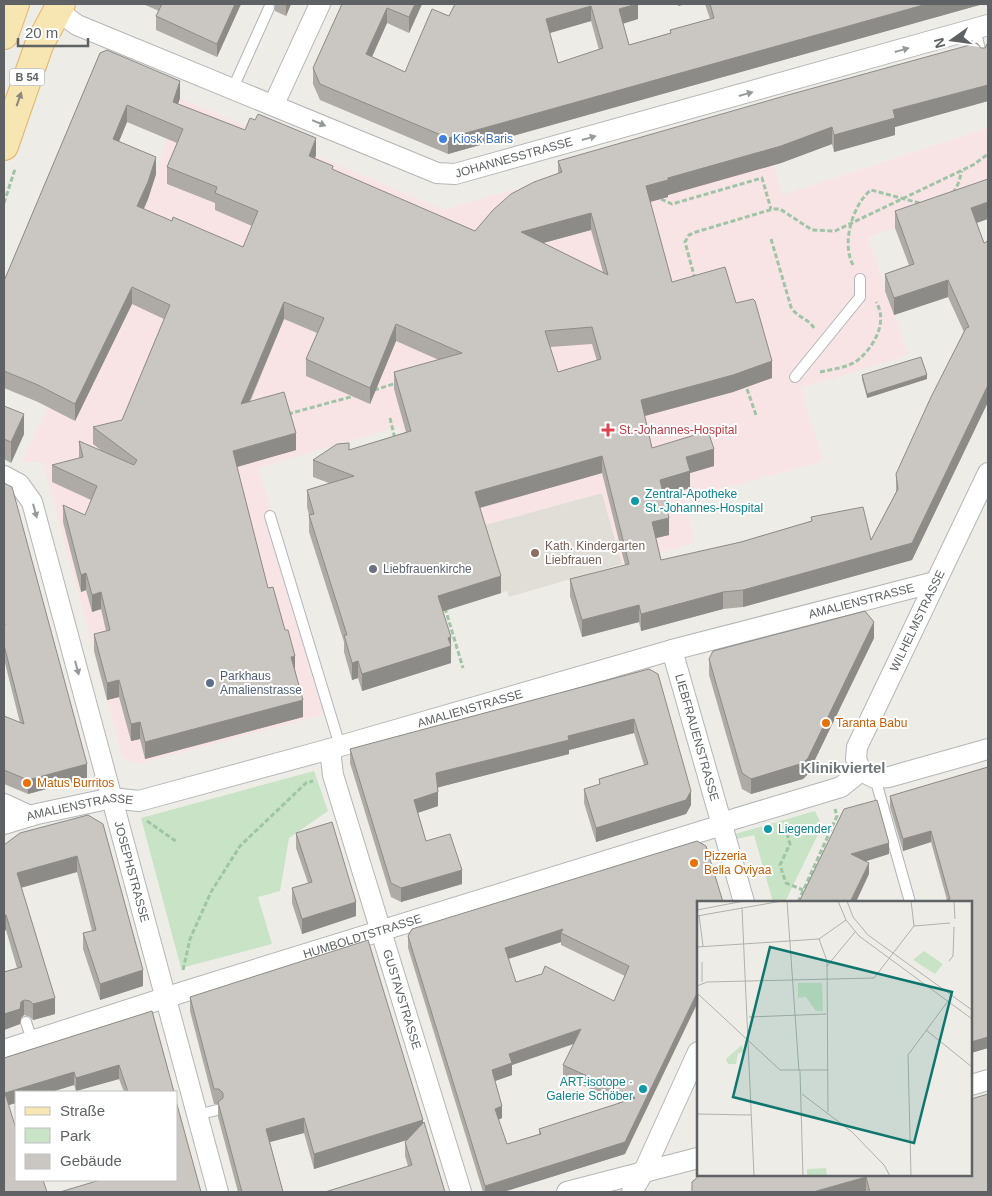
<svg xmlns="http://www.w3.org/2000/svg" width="992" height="1196" font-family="Arial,sans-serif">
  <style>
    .education { fill: #e1ddd7 }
    .medical { fill: #f9e4e5 }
    .green { fill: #c8e3c5 }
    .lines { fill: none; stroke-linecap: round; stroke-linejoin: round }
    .lane-casing { stroke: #b3b6b9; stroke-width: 12 }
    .street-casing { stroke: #b3b6b9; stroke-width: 22 }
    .primary-casing { stroke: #e4b569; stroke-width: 30 }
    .path { stroke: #9fc4a6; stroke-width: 3; stroke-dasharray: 5 2.5; stroke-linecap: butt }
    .lane { stroke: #fff; stroke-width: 10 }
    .street { stroke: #fff; stroke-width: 20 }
    .primary { stroke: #f7e5b2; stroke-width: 28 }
    .wall { fill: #aeaba7; fill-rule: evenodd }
    .shaded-wall { fill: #8d8b88 }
    .building { fill: #cac7c2; stroke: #8d8b88; fill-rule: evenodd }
    .oneway { fill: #96999b }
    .oneway2 { fill: #8c897c }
    .shop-dot { fill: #3f7fe0; stroke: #fff; stroke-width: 2 }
    .health-dot { fill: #e0444e; stroke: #fff; stroke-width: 2 }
    .culture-dot { fill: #0f9aa8; stroke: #fff; stroke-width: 2 }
    .education-dot { fill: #8d6e63; stroke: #fff; stroke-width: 2 }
    .worship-dot { fill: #6b7280; stroke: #fff; stroke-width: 2 }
    .service-dot { fill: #5c6f8a; stroke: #fff; stroke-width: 2 }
    .food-dot { fill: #e8710a; stroke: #fff; stroke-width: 2 }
    .labels { text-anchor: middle; stroke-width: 4; stroke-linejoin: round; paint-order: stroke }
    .shield { fill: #fff; stroke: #8e9193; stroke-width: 1 }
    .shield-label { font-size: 11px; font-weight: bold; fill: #5e6265 }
    .shop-label { font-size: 12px; fill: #366cbe; stroke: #fff; text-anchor: start }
    .street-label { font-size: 12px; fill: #5e6265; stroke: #fff }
    .health-label { font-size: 12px; fill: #be3a42; stroke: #fff; text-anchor: start }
    .culture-label { font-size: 12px; fill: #0d838f; stroke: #fff; text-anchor: start }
    .education-label { font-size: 12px; fill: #785e54; stroke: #fff; text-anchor: start }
    .worship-label { font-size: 12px; fill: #5b616d; stroke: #fff; text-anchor: start }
    .service-label { font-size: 12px; fill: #4e5e75; stroke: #fff; text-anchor: start }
    .food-label { font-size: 12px; fill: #c56008; stroke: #fff; text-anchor: start }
    .quarter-label { font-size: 15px; font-weight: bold; fill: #6f7477; stroke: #fff }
    .inset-road { fill: none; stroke: #b0b1ae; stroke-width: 1 }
    .view { fill: #0f766e; fill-opacity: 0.15; stroke: #0f766e; stroke-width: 2.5 }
    .inset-edge { fill: none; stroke: #5e6265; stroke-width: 2.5 }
  </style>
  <rect width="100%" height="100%" fill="#eeece6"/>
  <path class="education" d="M602,493L622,564L509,597L507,591L467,604L481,526Z"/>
  <path class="medical" d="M180,98L444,210L760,118L782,195L988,128V195L868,237L908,355L801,388L823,461L685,499L694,543L622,564L602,493L432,539L400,426L258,468L334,712L137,764L129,762L122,755L43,462H22L148,199Z"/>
  <g class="green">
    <path d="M314,771L328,811L289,838L280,891L258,897L272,944L181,968L141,818Z"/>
    <path d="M815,811L822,826L785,902H773L754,835L737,839L735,834Z"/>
  </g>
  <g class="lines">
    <defs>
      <g id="lane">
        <path d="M975,29L982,58"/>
        <path d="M233,88L269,8"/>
        <path d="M795,377L860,297V279"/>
        <path d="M270,516L340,746"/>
        <path d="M875,778L910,902"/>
        <path d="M26,1022L32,1040"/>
        <path d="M197,1115L217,1110"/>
      </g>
      <g id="street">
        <path id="s1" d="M58,11L77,25L437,173L455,174L988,25"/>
        <path d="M274,104L320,4"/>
        <path id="s2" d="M4,476L19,484L32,502L218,1192"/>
        <path id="s3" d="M672,650L744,902"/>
        <path id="s4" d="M330,749L333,775L461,1192"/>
        <path id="s5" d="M861,771L856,759L857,747L988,473"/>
        <path d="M861,771L875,778L889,777L988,749"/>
        <path d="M4,804L30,816"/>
        <path d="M721,823L841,787L861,771"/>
        <path id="s6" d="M4,824L37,814L112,798L139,801L330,749L672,650L935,582"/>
        <path id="s7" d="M4,1050L180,993L722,825"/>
        <path d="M971,1085L988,1080"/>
        <path d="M567,1192L698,1158"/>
        <path d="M632,1192L644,1171L698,1052"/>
      </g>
      <g id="primary">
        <path d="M4,35L15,4"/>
        <path d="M4,146L39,45L61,4"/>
      </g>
    </defs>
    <use href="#lane" class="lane-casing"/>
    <use href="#street" class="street-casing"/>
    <use href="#primary" class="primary-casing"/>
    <g class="path">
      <path d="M953,193L958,184L962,171"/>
      <path d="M661,199L672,204L762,178L771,209"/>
      <path d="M4,203L15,169"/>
      <path d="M771,239L791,307C796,317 808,318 814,328"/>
      <path d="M853,265C841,243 853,204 871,190L923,204"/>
      <path d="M695,279L685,242L689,235L696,232L773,209H780L812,230L835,231L973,165L988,154"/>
      <path d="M820,372C833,369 847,368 858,360C875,346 888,321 876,302"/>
      <path d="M747,389L756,415"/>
      <path d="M374,390L397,383"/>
      <path d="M288,414L354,396"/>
      <path d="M390,418L395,439"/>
      <path d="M445,608L463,668"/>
      <path d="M147,821L177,842"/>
      <path d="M785,826L790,844L780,865L786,883L803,890"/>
      <path d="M798,902L837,816L835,809"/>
      <path d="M183,970L190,939L211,892L240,846L306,783L313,781"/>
    </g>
    <use href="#lane" class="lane"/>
    <use href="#street" class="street"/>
    <use href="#primary" class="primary"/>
  </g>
  <g class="wall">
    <path d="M143,4H241L217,57L156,30V16L159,11Z"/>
    <path d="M274,4H291L286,16L275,11V4Z"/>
    <path d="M342,4H422L409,33L387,23L372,57L405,72L449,16L638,4V19L623,23L629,45L670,33V30L710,19L705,4H983L448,154L320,100L313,84V68ZM591,21L599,50L558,63L550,33Z"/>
    <path d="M988,42V101L895,127V135L834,152L832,144L781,163L668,195V197L650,202L672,282L736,303L772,378L733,392L644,416L652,448L714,466L690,473V488L664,496L669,535L656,538L661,560L741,542L811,521V517L871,540L896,492V474L964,332L948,297L894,315L885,291V274L909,265L895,228V211L977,223L984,243L988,241V402L912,560L743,607L723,609L641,631L639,622L582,637L570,596V579L625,565L602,473L480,508L501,593L443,611L451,654V663L362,691L358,678L352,680L344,652V642L309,532V515L307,507V490L329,483L313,477V460L349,450L406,432L394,389V372L439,360L396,341L370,404L306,376V359L317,333L284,319L250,402L296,450L237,467L268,588L295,669L303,717L145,759L140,739L131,741L119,697L107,700L94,651V634L106,631L101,609L92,612L86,590L81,592L63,522V505L85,515L91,500L52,482V465L79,458V441L103,452L93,444V427L122,420L164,319L132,304L75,421L38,402L4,388V281L100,53L180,98L178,104L245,130L316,155L315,158L333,170L475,231L558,173V161L981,48H985ZM127,122L177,143L167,167V184L215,203V210L252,226L243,247L172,221L144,209L148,199L156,174L119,141ZM591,230L603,272L543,243ZM592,344L597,361L558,372L550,347Z"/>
    <path d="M862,375L927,379L867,398L862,379Z"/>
    <path d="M4,406L24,434L11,463L4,459Z"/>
    <path d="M4,483L87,778L28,794L4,784V716L20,723L4,659Z"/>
    <path d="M874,638L808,774L803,779L751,794L742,789L709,675V659Z"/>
    <path d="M649,669L691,805L686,814L596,842L584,803V789L599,785V779L644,765L634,733L569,750V754L438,787V806L418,813L426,841L462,884L401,902L391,897L350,763V749Z"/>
    <path d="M988,767V1048L971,1053L947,900L931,842L903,851L890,807V796Z"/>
    <path d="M88,815L143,986L100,1000L83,949V933L92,931L77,872L21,887L55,1014L33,1020L30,1017L24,1015L21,1018L20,1024L4,1030V972L17,968L6,930L4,931V845Z"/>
    <path d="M296,833L356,916L302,934L292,903V888L308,883L296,848Z"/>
    <path d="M697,841L625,1154L503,1192H483L408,948V936ZM561,942V945L625,976L614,1001L542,974L516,982L508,959ZM574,1044L563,1065V1076L620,1103L539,1129V1134L507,1144L498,1120L502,1118L495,1081L512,1075V1065Z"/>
    <path d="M190,997L423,1122L445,1192L408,1166L405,1156V1142L406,1140L314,1169L304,1133L270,1142L283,1192H238L218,1117V1104H214L190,1011Z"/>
    <path d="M152,1011L174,1092H124L119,1079L76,1091L74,1085L51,1092H16V1103L9,1105L4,1192V1058Z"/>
    <path d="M971,1175L988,1192H692V1182Z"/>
  </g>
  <g class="shaded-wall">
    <path d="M235,4H241L217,57V44Z"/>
    <path d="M286,4H291L286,16Z"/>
    <path d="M415,4H422L409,33V17Z"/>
    <path d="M638,4V19L619,25V9Z"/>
    <path d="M678,4H687L678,6Z"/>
    <path d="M927,4H983L448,154V138Z"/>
    <path d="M591,6V21L546,34V19Z"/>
    <path d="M387,8V23L366,70V54Z"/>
    <path d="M180,81V98L173,119V102Z"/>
    <path d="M988,85V101L895,127V135L834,152V135L893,110Z"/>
    <path d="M127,105V122L113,156V139Z"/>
    <path d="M832,127V144L781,163L668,195V197L646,203V186L668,178Z"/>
    <path d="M316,138V155L309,173V156Z"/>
    <path d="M156,157V174L148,199L137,223V206Z"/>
    <path d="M988,202V219L971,225V208Z"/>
    <path d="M591,213V230L521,249V232Z"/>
    <path d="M948,280V297L894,315V298Z"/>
    <path d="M132,287V304L75,421V404Z"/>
    <path d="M284,302V319L241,421V404Z"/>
    <path d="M396,324V341L370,404V388Z"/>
    <path d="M772,361V378L733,392L641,417V400Z"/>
    <path d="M927,375V379L867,398V394Z"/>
    <path d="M988,385V402L912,560L743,607V590L912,543Z"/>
    <path d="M24,414V434L11,463V442Z"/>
    <path d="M296,433V450L233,468V451Z"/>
    <path d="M714,449V466L690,473V488L660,497V480L686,457Z"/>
    <path d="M602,456V473L475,509V492Z"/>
    <path d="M669,518V535L652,539V522Z"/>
    <path d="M86,573V590L81,592V575Z"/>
    <path d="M501,576V593L438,613V596Z"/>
    <path d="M101,592V609L92,612V595Z"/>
    <path d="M723,592V609L641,631V614Z"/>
    <path d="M639,605V622L582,637V620Z"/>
    <path d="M874,622V638L808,774L803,779L751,794V779Z"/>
    <path d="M451,637V663L362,691V674Z"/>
    <path d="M295,656V673L291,657Z"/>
    <path d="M358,661V678L352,680V663Z"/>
    <path d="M119,680V697L107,700V683Z"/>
    <path d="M303,700V717L145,759V742Z"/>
    <path d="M634,719V733L569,750V754L436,788V773L568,736Z"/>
    <path d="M140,722V739L131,741V724Z"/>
    <path d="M87,764V778L28,794V780Z"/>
    <path d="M691,791V805L686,814L596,842V828Z"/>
    <path d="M438,792V806L414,814V800Z"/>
    <path d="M931,831V842L903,851V839Z"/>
    <path d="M889,843V854L851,866V854Z"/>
    <path d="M77,856V872L17,889V873Z"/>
    <path d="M869,863V874L856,902H850Z"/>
    <path d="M462,870V884L401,902V888Z"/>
    <path d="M356,902V916L302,934V919Z"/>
    <path d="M4,915H6V930L4,931Z"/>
    <path d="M563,929L561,933V942L505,960V948Z"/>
    <path d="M143,970V986L100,1000V984Z"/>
    <path d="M698,991V1002L625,1154L503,1192H485V1186L625,1142Z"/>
    <path d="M55,998V1014L33,1020V1004Z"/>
    <path d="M24,1000V1015L21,1018L20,1024L4,1030V1014Z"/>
    <path d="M581,1029V1041L512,1065V1075L492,1082V1070L509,1054Z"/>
    <path d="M988,1037V1048L971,1053V1042Z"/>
    <path d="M119,1065V1079L76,1091V1078Z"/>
    <path d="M74,1072V1085L51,1092H16V1103L5,1106V1093Z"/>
    <path d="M502,1106V1118L495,1121V1109Z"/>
    <path d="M304,1118V1133L266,1143V1129Z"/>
    <path d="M423,1120V1135L314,1169V1154Z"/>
    <path d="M866,1177V1192H813Z"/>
  </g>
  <g class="building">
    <path d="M162,4H235L217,44L156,16Z"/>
    <path d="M342,4H415L409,17L387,8L366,54L405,72L432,9L449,16L455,4H637L619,9L629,45L671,33L670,30L714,18L710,4H927L448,138L320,84L313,68ZM591,6L603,48L558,63L546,19Z"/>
    <path d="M988,42V85L893,110L895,118L834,135L832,127L781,146L668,178V180L646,186L672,282L725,267L736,303L753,299L755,301L772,361L733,375L641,400L652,448L708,431L714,449L686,457L690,471L660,480L669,518L652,522L661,560L741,542L812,521L811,517L863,507L871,540L898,489L896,474L931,397L966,328L969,327L948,280L894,298L885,274L914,264L895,211L988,179V202L971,208L984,243L988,241V385L912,543L743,590L723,592L641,614L639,605L582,620L570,579L629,564L602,456L475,492L501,576L438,596L451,637L448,638L451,646L362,674L358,661L352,663L344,635H347L309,515L314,514L307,490L354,476L313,460L337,444L349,443V450L411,431L394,372L462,353L396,324L370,388L306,359L324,318L284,302L241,404L284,392L296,433L233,451L268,588L273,587L285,630H288L295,656L291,657L303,700L145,742L140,722L131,724L119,680L107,683L94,634L110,630L101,592L92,595L86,573L81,575L63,505L85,515L97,486L52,465L83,457L79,441L134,465L137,460L93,427L122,420L170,305L132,287L75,404L38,385L4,371V281L100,53L107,50L180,81L173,102L245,130L250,118L255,120L258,114L316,138L309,156L333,166L332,169L475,231L493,210L511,194L534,182L562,172L558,161L788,95L977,43L981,48H985ZM127,105L183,129L167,167L217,187L215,193L258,211L243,247L173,217L172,221L137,206L148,182L156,157L113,139ZM591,213L608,275L521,232ZM592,327L601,359L558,372L545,331Z"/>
    <path d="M921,357L927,375L867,394L862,375Z"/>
    <path d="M4,406L24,414L11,442L4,439Z"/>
    <path d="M4,483L12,487L87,764L28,780L4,770V716L24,724L4,645V625H5L4,621Z"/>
    <path d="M865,611L874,622L808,758L803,763L751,779L742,773L709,659L713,651Z"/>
    <path d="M649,669L658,674L691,791L686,800L596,828L584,789L600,784L599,779L648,764L634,719L568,736L569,740L436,773L438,792L414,800L426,841L450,834L462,870L401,888L391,883L350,749Z"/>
    <path d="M988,767V1037L971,1042V902H941L950,899L931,831L903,839L890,796Z"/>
    <path d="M877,800L889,843L851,854L869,863L850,902H799L844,809Z"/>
    <path d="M88,815L103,824L143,970L100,984L83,933L96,930L77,856L17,873L55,998L33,1004L30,1001L24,1000L21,1002L20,1009L4,1014V972L22,967L6,915H4V845L20,833Z"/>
    <path d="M332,822L356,902L302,919L292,888L312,882L296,833Z"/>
    <path d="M697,841L706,846L723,902H698V991L625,1142L485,1186L408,936L412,929ZM563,929L561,933L629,966L614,1001L545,966L542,974L516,982L505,948ZM581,1029L563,1065L635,1098L539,1129L541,1134L507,1144L495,1109L502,1106L492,1070L512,1063L509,1054Z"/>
    <path d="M368,940L423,1120L314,1154L304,1118L266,1129L283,1192H242L218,1102L223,1098V1093L219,1089H214L190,997Z"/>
    <path d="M152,1011L174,1092H128L119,1065L76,1078L74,1072L5,1093L16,1129V1180H43L47,1192H4V1058Z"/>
    <path d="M988,1094V1192H870L866,1177L813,1192H692V1182L700,1175H971V1099Z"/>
    <path d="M176,1101L201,1192H60L100,1180H176Z"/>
    <path d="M424,1122L445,1192H325L412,1165L405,1142Z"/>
  </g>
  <defs><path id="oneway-solid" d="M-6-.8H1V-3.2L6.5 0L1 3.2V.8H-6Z" transform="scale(1.25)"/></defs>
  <g class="oneway">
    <use href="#oneway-solid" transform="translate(902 50) rotate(-16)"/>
    <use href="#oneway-solid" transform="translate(746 94) rotate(-16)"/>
    <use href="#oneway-solid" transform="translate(319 123) rotate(23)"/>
    <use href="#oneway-solid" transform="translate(589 138) rotate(-16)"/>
    <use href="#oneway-solid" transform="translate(35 511) rotate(75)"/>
    <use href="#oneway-solid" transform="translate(77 668) rotate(75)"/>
  </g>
  <use class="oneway2" href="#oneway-solid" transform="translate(19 99) rotate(-71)"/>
  <circle class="shop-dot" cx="443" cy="139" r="5"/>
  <path class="health-dot" d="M605.5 422.5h5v5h5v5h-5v5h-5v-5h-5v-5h5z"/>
  <g class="culture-dot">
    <circle cx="635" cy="501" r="5"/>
    <circle cx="768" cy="829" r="5"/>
    <circle cx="643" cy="1089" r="5"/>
  </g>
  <circle class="education-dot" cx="535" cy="553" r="5"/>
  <circle class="worship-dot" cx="373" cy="569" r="5"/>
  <circle class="service-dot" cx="210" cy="683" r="5"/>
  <g class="food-dot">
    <circle cx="826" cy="723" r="5"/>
    <circle cx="27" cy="783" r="5"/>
    <circle cx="694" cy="863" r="5"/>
  </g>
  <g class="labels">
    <rect class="shield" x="9.5" y="68.5" width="35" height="17" rx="4"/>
    <g class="shield-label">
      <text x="27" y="81">B 54</text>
    </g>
    <g class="shop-label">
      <text x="453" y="143">Kiosk Baris</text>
    </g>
    <g class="street-label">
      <text dy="4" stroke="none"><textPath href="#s1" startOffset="492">JOHANNESSTRASSE</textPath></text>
      <text dy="4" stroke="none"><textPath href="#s6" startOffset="888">AMALIENSTRASSE</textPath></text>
      <text dy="4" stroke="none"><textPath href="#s5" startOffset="165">WILHELMSTRASSE</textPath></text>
      <text dy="4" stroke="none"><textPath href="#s6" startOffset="482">AMALIENSTRASSE</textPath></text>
      <text dy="4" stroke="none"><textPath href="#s3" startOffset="91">LIEBFRAUENSTRASSE</textPath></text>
      <text dy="4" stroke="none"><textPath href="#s6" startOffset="78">AMALIENSTRASSE</textPath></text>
      <text dy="4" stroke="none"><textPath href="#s2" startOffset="422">JOSEPHSTRASSE</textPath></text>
      <text dy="4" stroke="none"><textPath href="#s7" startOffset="376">HUMBOLDTSTRASSE</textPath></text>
      <text dy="4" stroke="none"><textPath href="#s4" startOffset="261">GUSTAVSTRASSE</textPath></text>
    </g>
    <g class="health-label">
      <text x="619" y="434">St.-Johannes-Hospital</text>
    </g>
    <g class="culture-label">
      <text x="645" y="498">Zentral-Apotheke<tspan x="645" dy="14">St.-Johannes-Hospital</tspan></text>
      <text x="778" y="833">Liegender</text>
      <text x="633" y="1086" text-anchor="end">ART-isotope ·<tspan x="633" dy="14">Galerie Schöber</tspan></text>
    </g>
    <g class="education-label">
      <text x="545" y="550">Kath. Kindergarten<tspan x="545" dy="14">Liebfrauen</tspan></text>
    </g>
    <g class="worship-label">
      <text x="383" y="573">Liebfrauenkirche</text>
    </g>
    <g class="service-label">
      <text x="220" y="680">Parkhaus<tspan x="220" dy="14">Amalienstrasse</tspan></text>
    </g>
    <g class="food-label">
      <text x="836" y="727">Taranta Babu</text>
      <text x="37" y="787">Matus Burritos</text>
      <text x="704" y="860">Pizzeria<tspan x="704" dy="14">Bella Oviyaa</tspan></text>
    </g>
    <g class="quarter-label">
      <text x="843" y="773">Klinikviertel</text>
    </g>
  </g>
  <g transform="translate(697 901)">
    <rect width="275" height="275" fill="#eeece6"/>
    <path d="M227,50L246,63L238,73L216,59ZM101,82H125L126,110H119L109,96L101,97ZM45,144L47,151L41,152L39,163H31L29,158ZM129,267L130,275H110V268Z" fill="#c8e3c5"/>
    <path class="inset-road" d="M90,0L102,170M141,0L149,19L162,35L275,118M150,0L156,16L171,34L275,109M214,0L217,25M257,0L258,18M45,7L57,275M0,9L47,0M2,14L6,45M0,15L85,0M122,38L130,60L131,211M0,46L122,38L149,19M252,60L256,55L257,26M5,61V81M130,65L158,31M0,85L10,81L177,77L217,25L253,22M0,92L83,169H131M52,116L129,113M229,129L275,166M0,130L1,93M275,161V215M103,170L106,275M105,193L155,231L187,264L193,275M0,213L54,214M214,275L211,154L251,100"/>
    <path class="view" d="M73,46L255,91L217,242L36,196Z"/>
    <rect width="275" height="275" class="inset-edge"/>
  </g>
  <rect width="992" height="1196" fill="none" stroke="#5e6265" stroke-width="10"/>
  <rect x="15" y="1091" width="162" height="90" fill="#ffffff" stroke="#bfc0c1"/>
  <rect x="25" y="1107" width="25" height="8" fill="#f7e5b2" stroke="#bfc0c1"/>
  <text x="60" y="1116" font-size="15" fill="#5e6265">Straße</text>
  <rect x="25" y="1128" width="25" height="15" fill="#c8e3c5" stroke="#bfc0c1"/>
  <text x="60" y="1141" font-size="15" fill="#5e6265">Park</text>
  <rect x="25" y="1154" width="25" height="15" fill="#cac7c2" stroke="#bfc0c1"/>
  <text x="60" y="1166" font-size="15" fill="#5e6265">Gebäude</text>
  <g transform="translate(952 40) rotate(256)" stroke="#ffffff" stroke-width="4" paint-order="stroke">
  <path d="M0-4L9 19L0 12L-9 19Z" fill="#5e6265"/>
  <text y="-8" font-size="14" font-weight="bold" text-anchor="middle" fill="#5e6265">N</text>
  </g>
  <path d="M18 38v8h70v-8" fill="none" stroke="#5e6265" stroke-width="2.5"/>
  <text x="25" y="38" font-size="15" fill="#5e6265" stroke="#ffffff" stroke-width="4" paint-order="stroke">20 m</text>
</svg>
